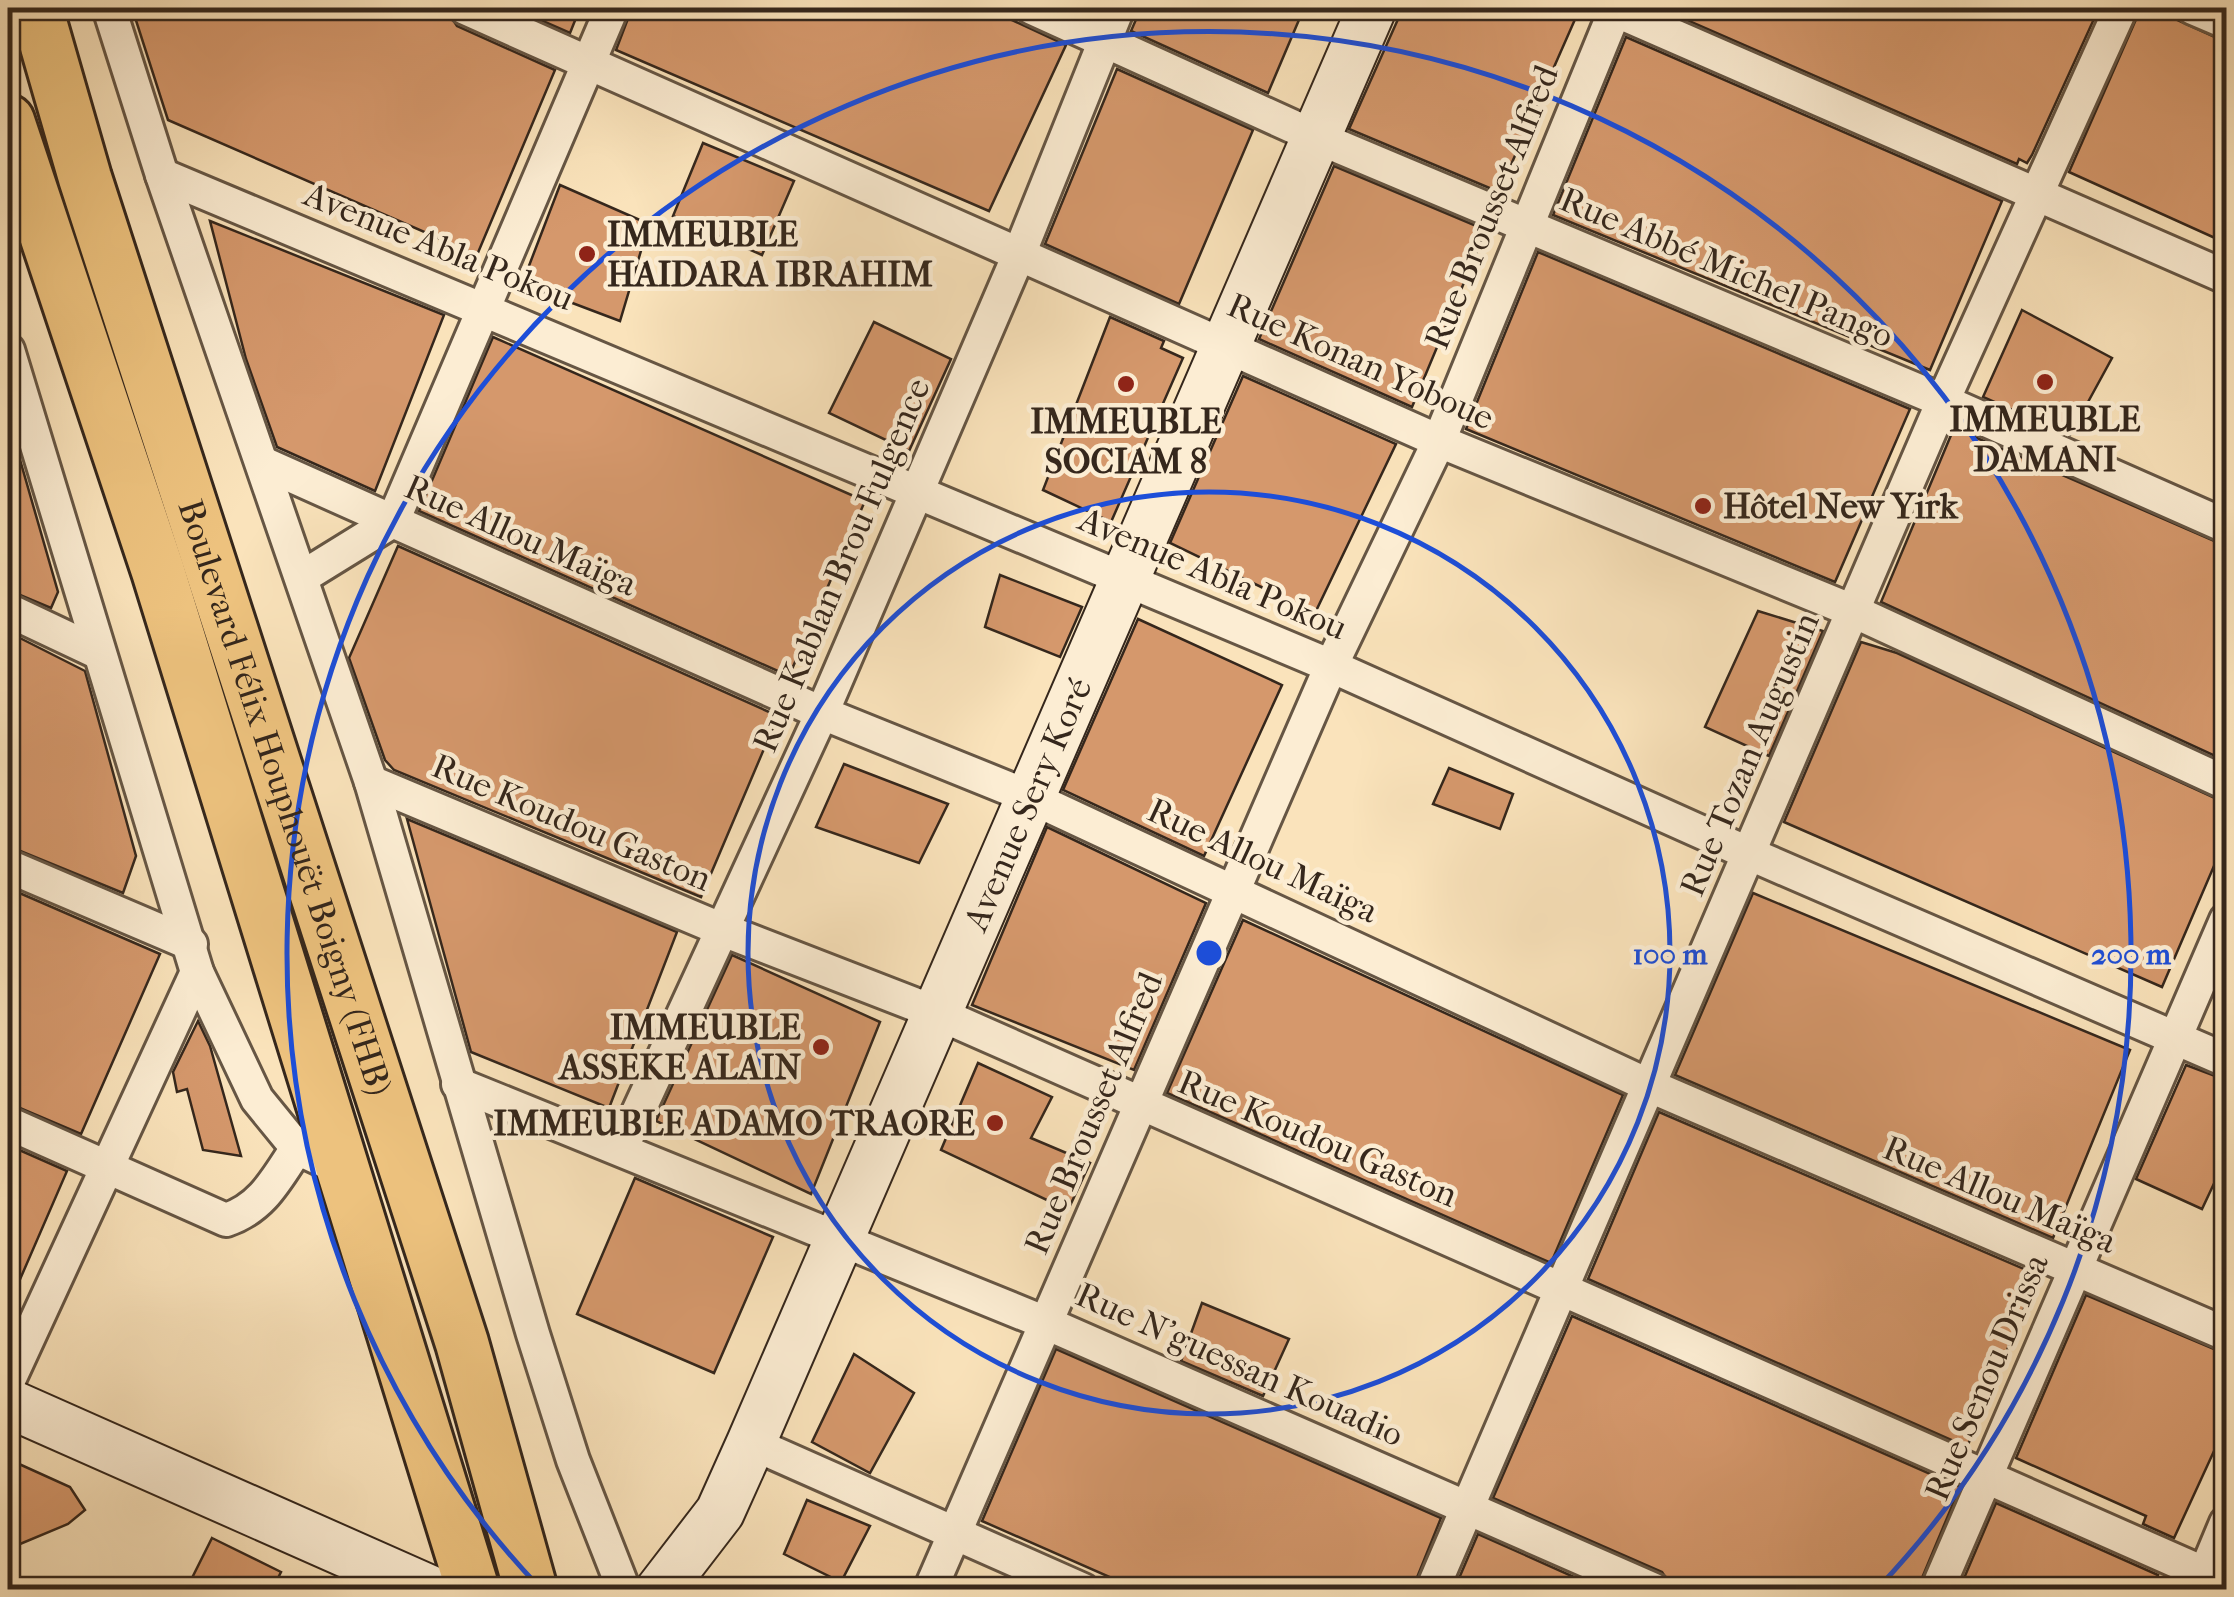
<svg xmlns="http://www.w3.org/2000/svg" width="2234" height="1597" font-family="'IM FELL French Canon',serif">
  <style>
    .building { fill: #d5986c; stroke: #35271c; stroke-width: 2.5 }
    .lines { fill: none; stroke-linecap: round; stroke-linejoin: round }
    .street-casing { stroke: #665644; stroke-width: 38 }
    .secondary-casing { stroke: #35271c; stroke-width: 52 }
    .primary-casing { stroke: #35271c; stroke-width: 58 }
    .street { stroke: #fcedd3; stroke-width: 32 }
    .secondary { stroke: #fcedd3; stroke-width: 48 }
    .primary { stroke: #edc27e; stroke-width: 52 }
    .ring { fill: none; stroke: #1d4ed8; stroke-width: 5 }
    .poi-dot { fill: #8f2418; stroke: #fcedd3; stroke-width: 4 }
    .labels { text-anchor: middle; stroke-width: 9; stroke-linejoin: round; paint-order: stroke }
    .street-label { font-size: 35px; fill: #35271c; stroke: #fcedd3 }
    .poi-label { font-size: 35px; font-weight: bold; fill: #35271c; stroke: #fcedd3; text-anchor: start }
    .centre { fill: #1d4ed8; stroke: #fcedd3; stroke-width: 5 }
    .ring-label { font-size: 30px; text-anchor: middle; font-weight: bold; fill: #1d4ed8; stroke: #fcedd3; stroke-width: 9; stroke-linejoin: round; paint-order: stroke }
  </style>
  <rect width="100%" height="100%" fill="#fae3bb"/>
  <filter id="stains"><feTurbulence type="fractalNoise" baseFrequency=".002" numOctaves="4"/><feColorMatrix values="0 0 0 0 .2 0 0 0 0 .09 0 0 0 0 .02 0 0 0 .5 -.17"/></filter>
  <radialGradient id="worn" r=".72"><stop offset=".6" stop-color="#630" stop-opacity="0"/><stop offset="1" stop-color="#630" stop-opacity=".3"/></radialGradient>
  <g class="building">
    <path d="M132,8H445L457,26L555,70L477,255L168,120Z"/>
    <path d="M513,8H580L570,33Z"/>
    <path d="M632,8H986L1066,45L989,211L616,50Z"/>
    <path d="M1141,8H1304L1268,93L1131,31Z"/>
    <path d="M1403,8H1580L1499,192L1349,129Z"/>
    <path d="M1659,8H2099L2032,155L2027,163L2019,159L2017,164Z"/>
    <path d="M2141,8H2151L2226,42V243L2069,172Z"/>
    <path d="M1626,37L2002,201L1930,370L1553,215Z"/>
    <path d="M1117,69L1253,130L1179,304L1045,244Z"/>
    <path d="M703,143L794,181L762,255L673,216Z"/>
    <path d="M1334,166L1486,230L1412,407L1259,339Z"/>
    <path d="M560,185L649,224L620,321L522,284Z"/>
    <path d="M210,221L444,315L375,491L277,447L246,359Z"/>
    <path d="M1538,252L1910,409L1835,582L1466,429Z"/>
    <path d="M2022,310L2112,358L2070,435L1983,397Z"/>
    <path d="M1110,317L1164,341L1161,348L1183,358L1111,522L1043,490Z"/>
    <path d="M874,322L951,359L909,451L829,413Z"/>
    <path d="M493,337L865,501L789,676L419,511Z"/>
    <path d="M1243,376L1396,444L1315,613L1170,543Z"/>
    <path d="M1954,428L2226,546V761L1881,602Z"/>
    <path d="M8,432H12L58,592L51,608L8,590Z"/>
    <path d="M398,546L778,716L701,897L394,770L385,760L349,658Z"/>
    <path d="M1000,575L1082,607L1060,657L985,627Z"/>
    <path d="M1758,611L1823,631L1769,756L1705,727Z"/>
    <path d="M1138,619L1282,685L1204,856L1063,790Z"/>
    <path d="M8,632L85,671L136,856L123,893L8,846Z"/>
    <path d="M1861,642L1897,653L2226,803V838L2162,987L1784,822Z"/>
    <path d="M844,764L948,804L919,863L816,827Z"/>
    <path d="M1449,768L1513,794L1500,829L1433,804Z"/>
    <path d="M407,819L677,932L609,1108L471,1052Z"/>
    <path d="M1047,827L1206,903L1134,1070L972,1005Z"/>
    <path d="M8,888L160,954L81,1134L8,1103Z"/>
    <path d="M1753,893L2130,1050L2053,1238L1675,1075Z"/>
    <path d="M1243,920L1623,1095L1551,1263L1167,1093Z"/>
    <path d="M732,955L880,1022L811,1194L656,1121Z"/>
    <path d="M198,1021L210,1046L241,1156L203,1150L187,1089L177,1092L173,1072Z"/>
    <path d="M978,1063L1052,1097L1031,1138L1090,1163L1068,1210L941,1150Z"/>
    <path d="M2186,1065L2226,1080V1158L2202,1209L2136,1179Z"/>
    <path d="M1659,1112L2038,1275L1967,1447L1588,1279Z"/>
    <path d="M8,1145L67,1171L8,1307Z"/>
    <path d="M635,1178L773,1237L714,1373L577,1314Z"/>
    <path d="M2086,1295L2226,1354V1425L2174,1538L2143,1524L2146,1516L2016,1458Z"/>
    <path d="M1202,1303L1289,1339L1263,1396L1181,1361Z"/>
    <path d="M1572,1316L1960,1487L1917,1590H1674L1662,1572L1493,1498Z"/>
    <path d="M1056,1349L1441,1518L1412,1590H1139L982,1521Z"/>
    <path d="M854,1354L914,1393L870,1473L812,1442Z"/>
    <path d="M8,1459L70,1487L85,1510L68,1524L8,1549Z"/>
    <path d="M807,1500L870,1526L841,1582L784,1554Z"/>
    <path d="M1996,1503L2158,1575L2152,1590H1959Z"/>
    <path d="M1478,1534L1603,1590H1454Z"/>
    <path d="M212,1538L281,1572L272,1590H186Z"/>
  </g>
  <g class="lines">
    <defs>
      <g id="street">
        <path d="M109,8L162,175L371,782L533,1334L573,1460L624,1590"/>
        <path d="M465,8L1439,441L1853,611L2226,783"/>
        <path d="M1032,8L1316,137L1943,401L2226,526"/>
        <path d="M1610,8L2226,277"/>
        <path d="M2193,8L2226,22"/>
        <path d="M162,175L1331,666L1750,854L2226,1060"/>
        <path d="M8,350L197,972L257,1099L297,1148L346,1171"/>
        <path d="M265,464L822,713L1030,797L1650,1086L2226,1334"/>
        <path d="M304,576L393,521L612,8"/>
        <path d="M8,610L99,653"/>
        <path d="M371,782L723,930L937,1013L2226,1583"/>
        <path d="M8,866L191,944"/>
        <path d="M458,1084L1046,1323L1654,1590"/>
        <path d="M8,1123L226,1220C262,1208 276,1180 297,1148"/>
        <path d="M622,1147L822,713L1020,252L1118,8"/>
        <path d="M8,1382L197,972"/>
        <path d="M751,1443L1083,1590"/>
        <path d="M930,1590L1331,666L1439,441L1616,8"/>
        <path d="M1432,1590L1943,401L2121,8"/>
        <path d="M1937,1590L2226,920"/>
        <path d="M2198,1590L2226,1523"/>
      </g>
      <g id="secondary">
        <path d="M8,1403L430,1590"/>
        <path id="s1" d="M660,1590L720,1512L751,1443L1372,8"/>
      </g>
      <g id="primary">
        <path id="s2" d="M36,8L85,178L462,1343L531,1590"/>
        <path d="M8,121L158,571L473,1590"/>
      </g>
    </defs>
    <use href="#street" class="street-casing"/>
    <use href="#secondary" class="secondary-casing"/>
    <use href="#primary" class="primary-casing"/>
    <use href="#street" class="street"/>
    <use href="#secondary" class="secondary"/>
    <use href="#primary" class="primary"/>
  </g>
  <g class="ring">
    <circle cx="1209" cy="953" r="461"/>
    <path d="M540 1588A922 922 0 1 1 1878 1588"/>
  </g>
  <g class="poi-dot">
    <circle cx="587" cy="254" r="10"/>
    <circle cx="2045" cy="382" r="10"/>
    <circle cx="1126" cy="384" r="10"/>
    <circle cx="1703" cy="506" r="10"/>
    <circle cx="821" cy="1047" r="10"/>
    <circle cx="995" cy="1123" r="10"/>
  </g>
  <g class="labels">
    <g class="street-label">
      <text transform="translate(1491 207) rotate(-68)" y="12">Rue Brousset Alfred</text>
      <text transform="translate(439 246) rotate(22)" y="12">Avenue Abla Pokou</text>
      <text transform="translate(1727 267) rotate(23)" y="12">Rue Abbé Michel Pango</text>
      <text transform="translate(1361 361) rotate(24)" y="12">Rue Konan Yoboue</text>
      <text transform="translate(521 535) rotate(24)" y="12">Rue Allou Maïga</text>
      <text transform="translate(841 565) rotate(-67)" y="12">Rue Kablan Brou Fulgence</text>
      <text transform="translate(1213 573) rotate(23)" y="12">Avenue Abla Pokou</text>
      <text transform="translate(1749 754) rotate(-67)" y="12">Rue Tozan Augustin</text>
      <text dy="12" stroke="none"><textPath href="#s2" startOffset="828">Boulevard Félix Houphouët Boigny (FHB)</textPath></text>
      <text dy="12" stroke="none"><textPath href="#s1" startOffset="870">Avenue Sery Koré</textPath></text>
      <text transform="translate(572 822) rotate(23)" y="12">Rue Koudou Gaston</text>
      <text transform="translate(1263 860) rotate(25)" y="12">Rue Allou Maïga</text>
      <text transform="translate(1093 1113) rotate(-67)" y="12">Rue Brousset Alfred</text>
      <text transform="translate(1318 1138) rotate(23)" y="12">Rue Koudou Gaston</text>
      <text transform="translate(2000 1194) rotate(23)" y="12">Rue Allou Maïga</text>
      <text transform="translate(1240 1364) rotate(24)" y="12">Rue N'guessan Kouadio</text>
      <text transform="translate(1986 1377) rotate(-67)" y="12">Rue Senou Drissa</text>
    </g>
    <g class="poi-label">
      <text x="607" y="246">IMMEUBLE<tspan x="607" dy="40">HAIDARA IBRAHIM</tspan></text>
      <text x="2045" y="431" text-anchor="middle">IMMEUBLE<tspan x="2045" dy="40">DAMANI</tspan></text>
      <text x="1126" y="433" text-anchor="middle">IMMEUBLE<tspan x="1126" dy="40">SOCIAM 8</tspan></text>
      <text x="1723" y="518">Hôtel New Yirk</text>
      <text x="801" y="1039" text-anchor="end">IMMEUBLE<tspan x="801" dy="40">ASSEKE ALAIN</tspan></text>
      <text x="975" y="1135" text-anchor="end">IMMEUBLE ADAMO TRAORE</text>
    </g>
  </g>
  <circle cx="1209" cy="953" r="15" class="centre"/>
  <g class="ring-label">
    <text x="1670" y="964">100 m</text>
    <text x="2131" y="964">200 m</text>
  </g>
  <rect width="2234" height="1597" fill="none" stroke="#fae3bb" stroke-width="40"/>
  <rect x="10" y="10" width="2214" height="1577" fill="none" stroke="#35271c" stroke-width="5"/>
  <rect x="20" y="20" width="2194" height="1557" fill="none" stroke="#35271c" stroke-width="2.5"/>
  <rect width="100%" height="100%" filter="url(#stains)"/>
  <rect width="100%" height="100%" fill="url(#worn)"/>
</svg>
